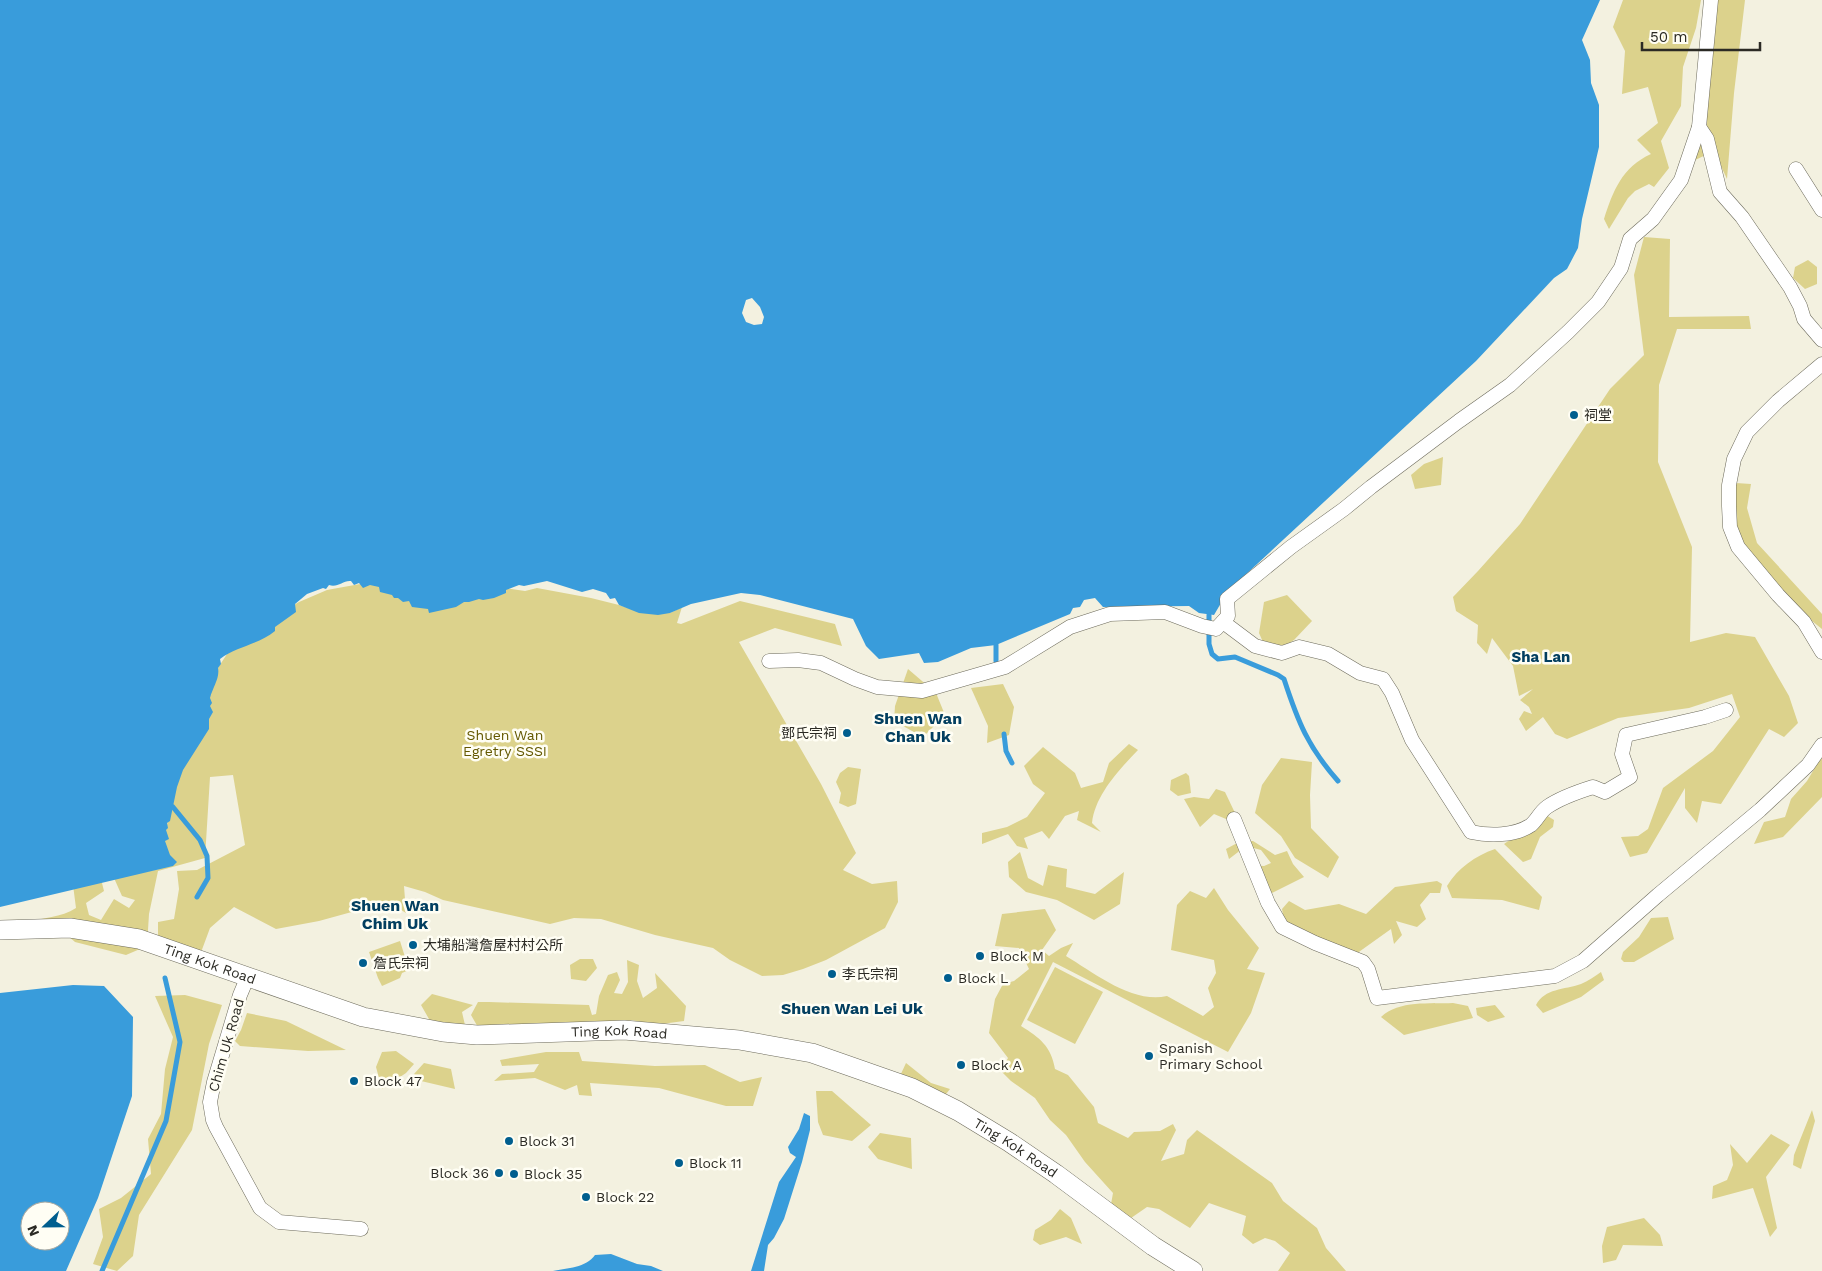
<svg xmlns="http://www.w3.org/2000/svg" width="1822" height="1271" font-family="'Work Sans','Noto Sans TC',sans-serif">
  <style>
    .green { fill: #dcd28c }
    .water { fill: #399cdb; fill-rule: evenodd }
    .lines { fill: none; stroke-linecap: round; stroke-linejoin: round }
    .stream { stroke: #399cdb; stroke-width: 5 }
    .minor-casing { stroke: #6d6b5c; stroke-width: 15 }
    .secondary-casing { stroke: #6d6b5c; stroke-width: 20 }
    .minor { stroke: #fff; stroke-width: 14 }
    .secondary { stroke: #fff; stroke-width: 19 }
    .poi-dot { fill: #005e8e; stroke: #fffef4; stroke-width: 2 }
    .labels { text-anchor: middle; stroke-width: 5; stroke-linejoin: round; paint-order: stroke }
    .poi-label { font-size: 14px; fill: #2b2a24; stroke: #fffef4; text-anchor: start }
    .park-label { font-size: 14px; fill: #645800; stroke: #fffef4 }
    .street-label { font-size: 14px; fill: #2b2a24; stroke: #fffef4 }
    .neighbourhood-label { font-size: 15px; font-weight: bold; fill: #033f60; stroke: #fffef4 }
    .quarter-label { font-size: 16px; font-weight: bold; fill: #033f60; stroke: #fffef4 }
  </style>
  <rect width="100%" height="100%" fill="#f3f1e0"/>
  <g class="green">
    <path d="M1623,0H1701L1696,28L1683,67L1681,106L1661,141L1669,168L1654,187L1649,184L1635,191L1628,198L1609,229L1604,219C1613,191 1622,167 1651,154L1637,140L1658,123L1648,87L1622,94L1625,51L1613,27Z"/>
    <path d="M1713,0H1745L1734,93L1727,179L1714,151L1691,162L1697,77L1714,14Z"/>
    <path d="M1644,237L1670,239L1669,317L1749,316L1751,329H1677L1659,385L1658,462L1692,547L1690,642L1726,633L1755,637L1789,696L1798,723L1784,737L1769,729L1721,804L1702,801L1697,823L1685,808V788L1647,853L1630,857L1621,837L1638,836L1648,829L1663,788L1713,751L1740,717L1732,694L1689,708L1618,718L1567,739L1555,734L1543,717L1526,731L1519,719L1524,711L1532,714L1529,707L1520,700L1533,689L1519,696L1513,666L1492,638L1487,654L1477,643L1478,625L1456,611L1453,597L1478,571L1520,524L1610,389L1644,355L1634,275Z"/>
    <path d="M1808,260L1817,267V284L1805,289L1793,278L1795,267Z"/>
    <path d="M1443,457L1441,485L1415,489L1411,475L1424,464Z"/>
    <path d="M1736,483L1751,484L1747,508L1757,543L1822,614V629L1807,617L1729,533Z"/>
    <path d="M371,582L505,588L525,591L537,588L591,598L619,605L634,610L670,613L682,607L677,623L681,624L740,601L835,624L842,646L775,628L739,642L821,784L856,853L843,870L872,884L897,881L898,902L885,928L826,960L803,969L783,975L762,976L730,960L713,948L655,935L601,919L574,918L550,924L443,900L425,892L404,886L406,913L388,902L319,921L276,929L234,907L210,928L200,955L158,949V922L174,919L179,889L177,871L197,870L245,845L233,775L210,777L205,858L158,871L149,914L147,946L126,955L75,942L66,934L25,923C43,917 61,918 76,908L73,885L100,875L104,891L86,903L89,915L101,920L114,899L129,908L135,900L122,896L114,878L159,869L179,759L199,697L227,654L263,623L299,602L327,590Z"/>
    <path d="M1287,595L1312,621L1294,640L1269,656L1259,633L1264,602Z"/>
    <path d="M908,669L936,693L945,715L923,737L894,721L895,706Z"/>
    <path d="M1003,684L1014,707L1009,735L987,743L988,726L971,688Z"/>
    <path d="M1129,744L1138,750C1119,770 1095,795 1092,823L1101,832L1077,820L1079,811L1065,816L1049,839L1042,831L1024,838L1028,849L1017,846L1008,834L982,844V833L1007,827L1027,817L1045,793L1033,784L1024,766L1043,747L1075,773L1081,788L1103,782L1109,763Z"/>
    <path d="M1822,756V797L1783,837L1754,844L1764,822L1785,817L1791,799L1807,781Z"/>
    <path d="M1281,758L1312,762L1310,795L1311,828L1339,857L1328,878L1295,858L1281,836L1255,813L1262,785Z"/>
    <path d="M848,767L861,769L856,804L848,807L839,803L841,793L836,782L840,773Z"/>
    <path d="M1186,773L1189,776L1191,793L1178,796L1170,790L1171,780Z"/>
    <path d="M1216,789L1225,792L1235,813L1226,819L1214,814L1200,827L1184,799L1194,797L1209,799Z"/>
    <path d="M1546,815L1554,820L1553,827L1540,837L1531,859L1523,862L1504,844Z"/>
    <path d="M1241,841H1253L1275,855L1287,851L1293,864L1304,877L1272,893L1256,873L1253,865L1264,866L1271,863L1261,850L1246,846L1229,859L1226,849Z"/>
    <path d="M1495,849L1542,897L1539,910L1502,900L1452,898L1447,886C1458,868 1475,856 1495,849Z"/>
    <path d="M1020,852L1028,878L1043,886L1048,865L1067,869L1066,887L1095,894L1124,872L1120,904L1094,920L1057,900L1026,892L1009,877L1008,862Z"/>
    <path d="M1437,881L1442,884L1440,893H1430L1420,905L1426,919L1417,927L1396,921L1402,935L1394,944L1391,929L1349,959L1286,929L1282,909L1289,901L1305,910L1339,904L1366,914L1395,887Z"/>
    <path d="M1214,888L1228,910L1259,948L1247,969L1265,973L1251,1013L1228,1052L1053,962L1021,1026C1040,1038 1051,1046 1055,1069L1068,1075L1094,1107L1098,1123L1128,1138L1134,1132L1160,1131L1173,1124L1176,1130L1161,1161L1184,1154L1187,1140L1197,1130L1272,1183L1283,1201L1317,1228L1326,1248L1346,1271H1278L1290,1253L1275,1241L1265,1238L1253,1244L1242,1235L1246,1216L1209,1203L1190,1228L1159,1209L1147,1207L1118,1227L1108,1221L1113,1193L1085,1162L1066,1135L1050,1120L1035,1098L1011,1081L1001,1071L1008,1058L989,1033L995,999L1003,984L1014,981L1029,969L1019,948L995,946L1002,914L1045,909L1056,930L1042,950L1049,956L1061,948L1073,943L1066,956C1094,973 1133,1004 1167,996L1203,1016L1214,1007L1208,988L1216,973L1214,960L1171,950L1177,905L1190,891L1206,898Z"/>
    <path d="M1668,917L1674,939L1634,962H1624L1621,959L1623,952L1639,937L1651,918Z"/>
    <path d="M400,941L409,970L402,973L400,978L382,986L378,978L369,952Z"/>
    <path d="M580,959H593L597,968L586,981L571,979L570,965Z"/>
    <path d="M627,960L639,965L637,981L643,998L657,988L655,973L686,1006L684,1021L654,1025L632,1020L563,1036L479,1029L471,1015L478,1002H489L589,1005L592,1015L596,1014L599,996L608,975L617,972L620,980L614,993L622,994L628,982Z"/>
    <path d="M1055,967L1103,992L1075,1044L1027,1020Z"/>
    <path d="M1601,972L1604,980L1581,997L1543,1013L1536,1005C1545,988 1564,990 1581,984C1588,981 1595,976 1601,972Z"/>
    <path d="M432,994L473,1005L462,1012L467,1034L433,1026L421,1005Z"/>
    <path d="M185,995L222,1005L209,1044L192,1130L139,1215L133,1256L117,1271L93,1264L103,1237L99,1209L121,1198L151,1174L148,1139L161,1114L165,1069L173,1037L155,996Z"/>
    <path d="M1453,1003L1468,1006L1473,1018L1404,1035L1381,1017C1399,1000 1430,1004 1453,1003Z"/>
    <path d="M1495,1005L1505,1017L1488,1022L1477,1015L1476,1008Z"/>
    <path d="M247,1013L286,1021L346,1050L308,1051L240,1046L235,1041L241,1030Z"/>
    <path d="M396,1051L414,1064L406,1073L382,1089L376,1067L382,1052Z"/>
    <path d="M546,1052H579L582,1061L655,1066L705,1065L740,1082L762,1077L753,1106H726L659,1088L590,1083L592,1096L579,1095L577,1085L565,1090L535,1078L494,1081L502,1074L534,1072L539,1064L502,1066L500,1060Z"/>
    <path d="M424,1063L451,1069L455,1089L421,1081L414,1074Z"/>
    <path d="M906,1063L931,1083L950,1089L938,1104L900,1076Z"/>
    <path d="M816,1091H832L871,1125L852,1141L823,1135L818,1122Z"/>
    <path d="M1812,1110L1815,1121L1801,1169L1793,1165L1794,1155Z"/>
    <path d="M880,1133L911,1138L912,1169L878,1159L868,1147Z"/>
    <path d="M1771,1134L1790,1145L1766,1177L1777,1228L1770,1237L1753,1188L1712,1199L1713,1186L1727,1180L1733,1165L1730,1144L1747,1163Z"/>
    <path d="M1060,1209L1071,1218L1082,1244L1066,1237L1040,1245L1033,1240L1035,1230L1051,1220Z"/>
    <path d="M1644,1218L1660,1235L1663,1246L1623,1245L1616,1260L1603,1263L1602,1246L1607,1227Z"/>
  </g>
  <g class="water">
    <path d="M0,0H1600L1582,40L1590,60L1591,83L1599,105V147L1582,219L1578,248L1567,269L1554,278L1476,361L1228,591L1214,615L1199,613L1189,606L1103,607L1095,598L1084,600L1080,607L1073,608L1070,614L996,645L971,648L938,662L924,663L919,653L879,659L866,646L853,619L760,595L741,593L691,604L670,613L658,615L639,613L619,605L615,598L610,599L606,593L593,589L582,592L547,581L524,586L519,585L506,590V593L494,598L483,600L479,599L469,602H464L456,607L429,613L428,609L412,607L409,601L403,602L398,598H394L392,595L380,592L379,587L370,585L363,588L359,583L354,585L351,581C343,580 338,588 329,585L326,589L323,588L307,594L295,604L296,612L275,627V631C258,645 237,646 220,659L221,664L218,668C220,678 213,687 210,698L212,703L210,706L213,712L209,719V729L183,770L177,787L170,821L167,823L168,828L166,830L169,839L165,841L170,855L177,862L173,866L0,907ZM752,298L760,307L764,317L762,324L754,325L746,322L742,313L746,300Z"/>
    <path d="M73,985L104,986L133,1017L132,1096L98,1198L66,1271H0V993ZM30,1211H60V1241H30Z"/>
    <path d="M804,1113L810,1116V1130L802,1162L784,1219L774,1238L768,1245L764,1271H751L779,1182L796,1157L790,1153L788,1147L799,1129Z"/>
    <path d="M611,1254L637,1264L651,1266L663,1271H553C567,1268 586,1268 595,1255Z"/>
  </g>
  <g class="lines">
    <g class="stream">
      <path d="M1209,615V644L1212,654L1218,659L1235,657L1278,675L1284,679C1298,722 1308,747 1338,781"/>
      <path d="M996,645V661"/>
      <path d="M1004,734L1006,751L1012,763"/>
      <path d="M173,807L200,840L207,856L208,878L197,897"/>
      <path d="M102,1271L166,1121L180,1042L165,978"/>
    </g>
    <defs>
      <g id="minor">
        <path d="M1699,127L1707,139L1720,192L1742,217L1790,287L1800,306L1804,319L1822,340"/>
        <path d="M1796,169L1822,210"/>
        <path d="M1822,364L1778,401L1747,432L1734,459L1729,485V506L1730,527L1738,547L1778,595L1804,622L1822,652"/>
        <path d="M1223,622L1255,646L1282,653L1299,647L1328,654L1360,673L1383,679L1392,693L1412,740L1471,832C1489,836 1515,836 1531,825C1537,820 1540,812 1547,807C1560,798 1577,792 1593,787L1605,792L1630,777L1622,754L1626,735L1705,717L1726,710"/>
        <path d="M769,661L798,660L821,663L855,679L877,687L922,691L1005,667L1070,627L1110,614L1165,612L1202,626L1216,629L1228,616L1227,599L1291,547L1344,509L1371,487L1459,421L1510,385L1568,332L1598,302L1621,268L1630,239L1653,219L1681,180L1699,127L1711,0"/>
        <path d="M1234,819L1268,903L1282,927L1315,943L1363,962L1368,969L1377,998L1555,976L1583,961L1658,895L1760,810L1808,765L1822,745"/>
        <path d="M248,976L240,995L214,1082L210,1102L213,1120L216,1127L260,1208L279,1222L361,1229"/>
      </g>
      <g id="secondary">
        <path id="s1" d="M0,930L70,928L139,939L363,1017L443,1032L477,1035L624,1030L739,1040L812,1053L912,1088L958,1111L1009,1142L1056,1174L1153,1246L1193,1271"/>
      </g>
    </defs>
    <use href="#minor" class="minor-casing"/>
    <use href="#secondary" class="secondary-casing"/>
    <use href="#minor" class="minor"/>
    <use href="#secondary" class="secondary"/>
  </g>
  <g class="poi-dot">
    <circle cx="1574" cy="415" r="5"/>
    <circle cx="847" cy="733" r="5"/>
    <circle cx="413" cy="945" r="5"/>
    <circle cx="980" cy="956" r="5"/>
    <circle cx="363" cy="963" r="5"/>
    <circle cx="832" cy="974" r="5"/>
    <circle cx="948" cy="978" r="5"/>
    <circle cx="1149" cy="1056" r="5"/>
    <circle cx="961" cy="1065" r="5"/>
    <circle cx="354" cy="1081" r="5"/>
    <circle cx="509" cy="1141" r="5"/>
    <circle cx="679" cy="1163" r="5"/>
    <circle cx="499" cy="1173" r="5"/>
    <circle cx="514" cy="1174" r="5"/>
    <circle cx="586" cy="1197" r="5"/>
  </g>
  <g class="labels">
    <g class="poi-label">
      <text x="1584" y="420">祠堂</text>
      <text x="837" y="738" text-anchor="end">鄧氏宗祠</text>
      <text x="423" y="950">大埔船灣詹屋村村公所</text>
      <text x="990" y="961">Block M</text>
      <text x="373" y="968">詹氏宗祠</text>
      <text x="842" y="979">李氏宗祠</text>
      <text x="958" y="983">Block L</text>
      <text x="1159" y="1053">Spanish<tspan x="1159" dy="16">Primary School</tspan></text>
      <text x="971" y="1070">Block A</text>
      <text x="364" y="1086">Block 47</text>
      <text x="519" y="1146">Block 31</text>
      <text x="689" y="1168">Block 11</text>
      <text x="489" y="1178" text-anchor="end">Block 36</text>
      <text x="524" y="1179">Block 35</text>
      <text x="596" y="1202">Block 22</text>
    </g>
    <g class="park-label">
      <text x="505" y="740">Shuen Wan<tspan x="505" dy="16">Egretry SSSI</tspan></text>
    </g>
    <g class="street-label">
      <text dy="5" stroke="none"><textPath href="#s1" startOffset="215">Ting Kok Road</textPath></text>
      <text dy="5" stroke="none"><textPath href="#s1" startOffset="635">Ting Kok Road</textPath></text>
      <text transform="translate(226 1045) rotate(-74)" y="5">Chim Uk Road</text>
      <text dy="5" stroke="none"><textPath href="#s1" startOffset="1055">Ting Kok Road</textPath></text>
    </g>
    <g class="neighbourhood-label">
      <text x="1541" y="662">Sha Lan</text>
    </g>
    <g class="quarter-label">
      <text x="918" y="724">Shuen Wan<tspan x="918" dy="18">Chan Uk</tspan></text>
      <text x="395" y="911">Shuen Wan<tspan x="395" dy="18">Chim Uk</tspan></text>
      <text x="852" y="1014">Shuen Wan Lei Uk</text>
    </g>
  </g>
  <g transform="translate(45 1226) rotate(248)"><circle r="24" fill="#fffef4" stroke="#aaa9a1"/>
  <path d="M0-4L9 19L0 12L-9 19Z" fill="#005e8e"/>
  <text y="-8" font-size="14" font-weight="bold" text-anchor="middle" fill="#2b2a24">N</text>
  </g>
  <path d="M1642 42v8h118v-8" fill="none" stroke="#2b2a24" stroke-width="2.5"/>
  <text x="1650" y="42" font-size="15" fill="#2b2a24" stroke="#fffef4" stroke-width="4" paint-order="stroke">50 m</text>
</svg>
